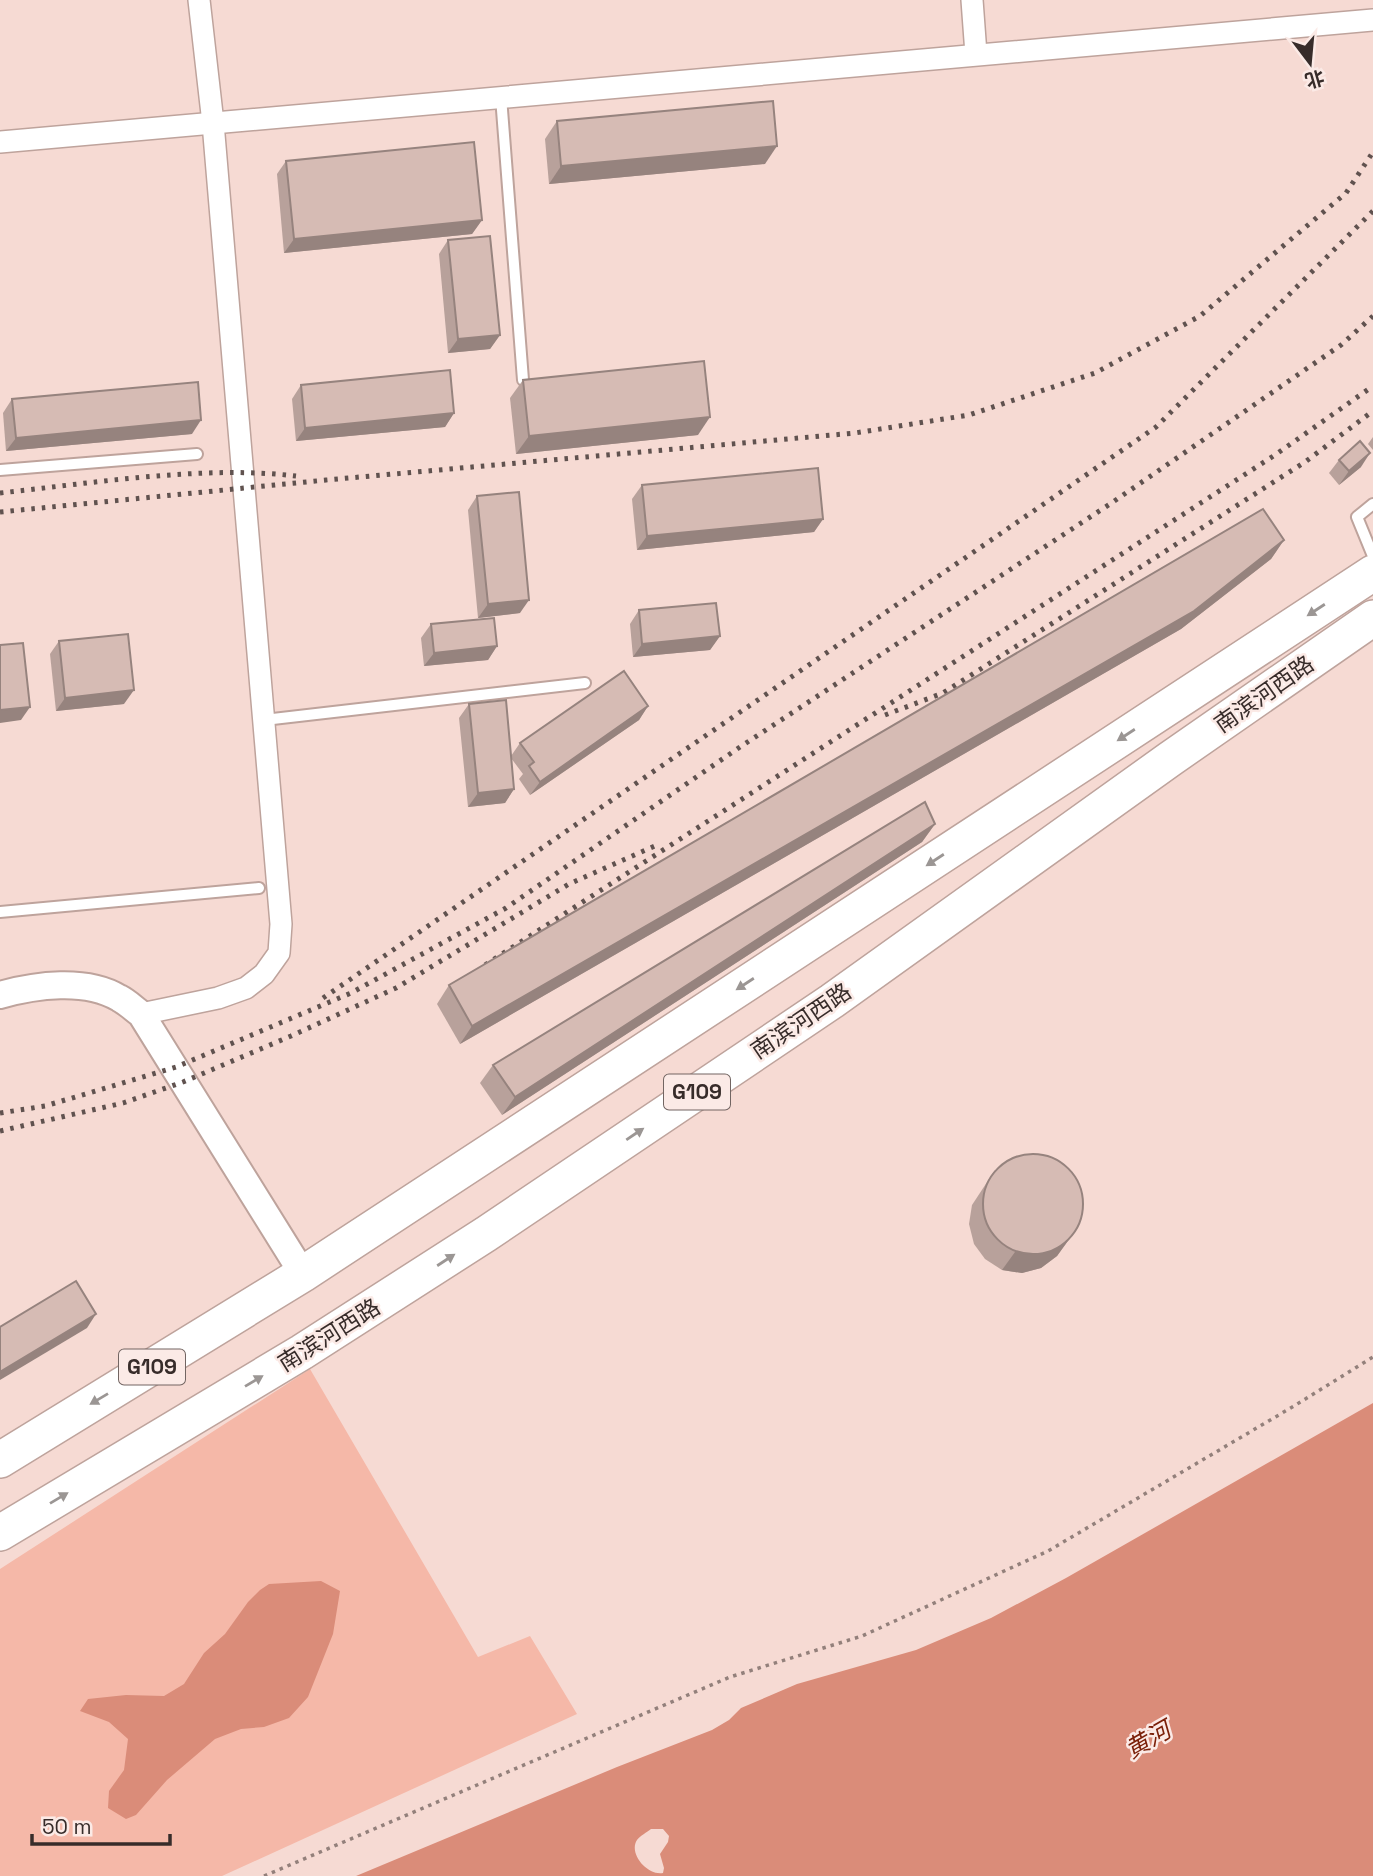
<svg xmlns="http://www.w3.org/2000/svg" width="1373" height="1876" font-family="'Space Grotesk','Noto Sans SC',sans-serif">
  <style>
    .green { fill: #f5b8a8 }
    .water { fill: #da8c79; fill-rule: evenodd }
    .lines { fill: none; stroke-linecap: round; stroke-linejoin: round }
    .service-casing { stroke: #bea39c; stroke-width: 14 }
    .minor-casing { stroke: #bea39c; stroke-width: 24 }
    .tertiary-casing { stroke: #bea39c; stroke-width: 30 }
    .trunk-casing { stroke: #bea39c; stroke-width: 38 }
    .path { stroke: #93807b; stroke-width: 3.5; stroke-dasharray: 3.5 5; stroke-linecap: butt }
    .service { stroke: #fff; stroke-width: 10 }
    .minor { stroke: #fff; stroke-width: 21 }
    .tertiary { stroke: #fff; stroke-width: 26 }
    .trunk { stroke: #fff; stroke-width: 35 }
    .rail { stroke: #60524f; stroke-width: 5; stroke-dasharray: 3.5 7; stroke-linecap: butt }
    .wall { fill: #b8a19b }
    .shaded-wall { fill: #96837e }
    .building { fill: #d6bbb4; stroke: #96837e; stroke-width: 2 }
    .oneway { fill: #9b9694 }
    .labels { text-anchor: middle; stroke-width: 5; stroke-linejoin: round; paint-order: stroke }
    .shield { fill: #fbeae6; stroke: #726562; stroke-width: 2 }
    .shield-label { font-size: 21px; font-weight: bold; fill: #372c2a }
    .street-label { font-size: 23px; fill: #372c2a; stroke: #fbeae6 }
    .water-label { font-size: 24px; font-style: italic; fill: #7b2009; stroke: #fbeae6 }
  </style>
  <rect width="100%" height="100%" fill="#f6dad3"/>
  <path class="green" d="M310,1369L478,1657L530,1636L577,1714L222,1876H0V1569Z"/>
  <g class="water">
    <path d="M1373,1403V1876H356L617,1767L712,1730L729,1720L741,1708L797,1684L916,1650L991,1618L1066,1578ZM651,1829H663L669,1836L668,1842L660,1854L664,1868L663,1873C648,1876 628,1854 637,1840C640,1836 647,1832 651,1829Z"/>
    <path d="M321,1581L340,1591L333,1634L308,1697L289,1718L264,1727L241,1729L215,1739L167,1780L136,1815L126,1819L108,1808L109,1791L124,1770L128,1739L109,1722L80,1711L88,1699L126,1695L164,1696L184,1684L204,1653L225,1634L248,1602L260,1590L269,1584Z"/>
  </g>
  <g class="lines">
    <defs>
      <g id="service">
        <path d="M501,97L523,380"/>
        <path d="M0,470L197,454"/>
        <path d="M1373,504L1357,517L1373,556"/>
        <path d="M264,720L585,683"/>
        <path d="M0,912L259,888"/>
      </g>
      <g id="minor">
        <path d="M972,0L976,54"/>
        <path d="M0,142L1373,20"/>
        <path d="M141,1014L218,998L246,988L264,974L279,953L281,924L213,123L199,0"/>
      </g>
      <path id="tertiary" d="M0,995C35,985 86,978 119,998C127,1002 134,1009 141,1014L303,1274"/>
      <g id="trunk">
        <path d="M0,1460L303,1274L1373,573"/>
        <path d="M0,1533L302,1352L486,1234L832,1001L1170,759L1373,618"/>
      </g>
    </defs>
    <use href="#service" class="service-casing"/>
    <use href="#minor" class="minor-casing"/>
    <use href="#tertiary" class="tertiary-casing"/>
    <use href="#trunk" class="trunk-casing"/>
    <path class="path" d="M264,1876L730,1677L862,1636L1048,1551L1294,1406L1373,1357"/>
    <use href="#service" class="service"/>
    <use href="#minor" class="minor"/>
    <use href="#tertiary" class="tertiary"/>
    <use href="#trunk" class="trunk"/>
    <g class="rail">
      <path d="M0,493C94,483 203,465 296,476"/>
      <path d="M0,512L326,480L855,433L969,415L1095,373L1200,316L1346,193L1373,152"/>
      <path d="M885,715L943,693L1305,462L1373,411"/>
      <path d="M485,965L1275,455L1373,386"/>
      <path d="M323,998L1156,427L1373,211"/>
      <path d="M0,1113L45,1106L176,1067L351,993L506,908L740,747L1110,504L1341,345L1373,316"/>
      <path d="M0,1131L123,1103L183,1082L291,1036L396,988L569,884L657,845"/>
    </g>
  </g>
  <g class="wall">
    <path d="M557,121L765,164L549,184L545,139Z"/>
    <path d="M286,161L482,220L472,234L284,253L277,174Z"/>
    <path d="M448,240L500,335L490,349L448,353L439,254Z"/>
    <path d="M523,380L698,435L516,454L510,398Z"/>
    <path d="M301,385L454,413L445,427L296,441L292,399Z"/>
    <path d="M12,399L192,434L6,451L3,413Z"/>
    <path d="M1373,437V450L1368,444Z"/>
    <path d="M1339,460L1361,467L1339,485L1329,473Z"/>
    <path d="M642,485L823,519L814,532L637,550L632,499Z"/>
    <path d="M477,496L520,613L478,618L468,510Z"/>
    <path d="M1284,540L1271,559L1181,629L460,1044L437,1004L449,985Z"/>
    <path d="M639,610L720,636L710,650L633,657L630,624Z"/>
    <path d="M431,624L497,646L488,660L424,666L421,638Z"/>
    <path d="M59,641L124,704L56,711L50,654Z"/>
    <path d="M469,704L511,756L520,743L648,706L639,720L530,795L519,779L523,774L511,758L514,789L505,803L468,807L459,718Z"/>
    <path d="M935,824L922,842L502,1115L480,1083L493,1065Z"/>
    <path d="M995,1170L1070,1238L1057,1256L1041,1268L1022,1273L1002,1270L985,1259L974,1244L969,1224L972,1205Z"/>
  </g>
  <g class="shaded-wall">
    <path d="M777,146L765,164L549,184L561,166Z"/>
    <path d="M482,220L472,234L284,253L294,239Z"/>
    <path d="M500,335L490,349L448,353L458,339Z"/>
    <path d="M454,413L445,427L296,441L305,428Z"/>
    <path d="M710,417L698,435L516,454L529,436Z"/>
    <path d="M201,420L192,434L6,451L16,438Z"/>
    <path d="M1370,453L1361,467L1339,485L1349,471Z"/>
    <path d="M823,519L814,532L637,550L647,536Z"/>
    <path d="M1284,540L1271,559L1181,629L460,1044L472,1026Z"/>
    <path d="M529,600L520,613L478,618L488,604Z"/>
    <path d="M720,636L710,650L633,657L642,644Z"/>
    <path d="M497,646L488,660L424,666L434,653Z"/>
    <path d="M134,690L124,704L56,711L65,698Z"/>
    <path d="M648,706L639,720L530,795L540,782Z"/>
    <path d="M30,707L21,720L0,723V710Z"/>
    <path d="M514,789L505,803L468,807L478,793Z"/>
    <path d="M935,824L922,842L502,1115L515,1097Z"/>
    <path d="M1070,1238L1057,1256L1041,1268L1022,1273L1002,1270L1015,1252Z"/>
    <path d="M96,1314L87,1328L0,1380V1372Z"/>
  </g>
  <g class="building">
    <path d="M773,101L777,146L561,166L557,121Z"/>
    <path d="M474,142L482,220L294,239L286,161Z"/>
    <path d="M490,236L500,335L458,339L448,240Z"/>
    <path d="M704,361L710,417L529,436L523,380Z"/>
    <path d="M450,370L454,413L305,428L301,385Z"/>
    <path d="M198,382L201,420L16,438L12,399Z"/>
    <path d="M1360,441L1370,453L1349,471L1339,460Z"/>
    <path d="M818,468L823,519L647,536L642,485Z"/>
    <path d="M519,492L529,600L488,604L477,496Z"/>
    <path d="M1263,509L1284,540L1194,611L472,1026L449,985Z"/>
    <path d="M716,603L720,636L642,644L639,610Z"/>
    <path d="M494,618L497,646L434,653L431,624Z"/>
    <path d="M128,634L134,690L65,698L59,641Z"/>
    <path d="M23,643L30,707L0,710V645Z"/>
    <path d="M624,671L648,706L540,782L529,766L534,762L520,743Z"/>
    <path d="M506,700L514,789L478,793L469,704Z"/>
    <path d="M925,802L935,824L515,1097L493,1065Z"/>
    <circle cx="1033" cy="1204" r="50"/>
    <path d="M76,1281L96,1314L0,1372V1327Z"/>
  </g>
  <defs><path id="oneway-solid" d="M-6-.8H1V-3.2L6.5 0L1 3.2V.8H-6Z" transform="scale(1.75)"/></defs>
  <g class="oneway">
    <use href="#oneway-solid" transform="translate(1316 610) rotate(147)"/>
    <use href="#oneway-solid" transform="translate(1126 735) rotate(147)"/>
    <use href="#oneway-solid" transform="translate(935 860) rotate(147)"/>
    <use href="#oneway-solid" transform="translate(745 984) rotate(147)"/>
    <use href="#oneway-solid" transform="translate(635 1134) rotate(-34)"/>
    <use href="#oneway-solid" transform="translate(446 1260) rotate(-33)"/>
    <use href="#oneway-solid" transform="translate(254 1381) rotate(-31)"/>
    <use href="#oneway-solid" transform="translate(99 1399) rotate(149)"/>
    <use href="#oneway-solid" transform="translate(59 1498) rotate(-31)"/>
  </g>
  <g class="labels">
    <g class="shield">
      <rect x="664" y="1074.5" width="66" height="35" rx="5"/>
      <rect x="119" y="1349.5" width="66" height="35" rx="5"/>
    </g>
    <g class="shield-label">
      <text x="697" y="1099">G109</text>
      <text x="152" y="1374">G109</text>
    </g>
    <g class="street-label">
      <text transform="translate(1264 694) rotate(-35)" y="8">南滨河西路</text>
      <text transform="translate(801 1021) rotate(-34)" y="8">南滨河西路</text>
      <text transform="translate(329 1335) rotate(-32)" y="8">南滨河西路</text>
    </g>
    <g class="water-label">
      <text transform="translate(1148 1740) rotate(-30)" y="8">黄河</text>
    </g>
  </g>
  <g transform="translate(1310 63) rotate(164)" stroke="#fbeae6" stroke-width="5" paint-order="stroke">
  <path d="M0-5L12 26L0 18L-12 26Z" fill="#372c2a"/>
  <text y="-10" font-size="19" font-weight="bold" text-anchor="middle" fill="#372c2a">北</text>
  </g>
  <path d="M32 1834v10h138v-10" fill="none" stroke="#372c2a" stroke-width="3.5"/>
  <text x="42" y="1834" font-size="21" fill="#372c2a" stroke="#fbeae6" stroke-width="5" paint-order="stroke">50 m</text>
</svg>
